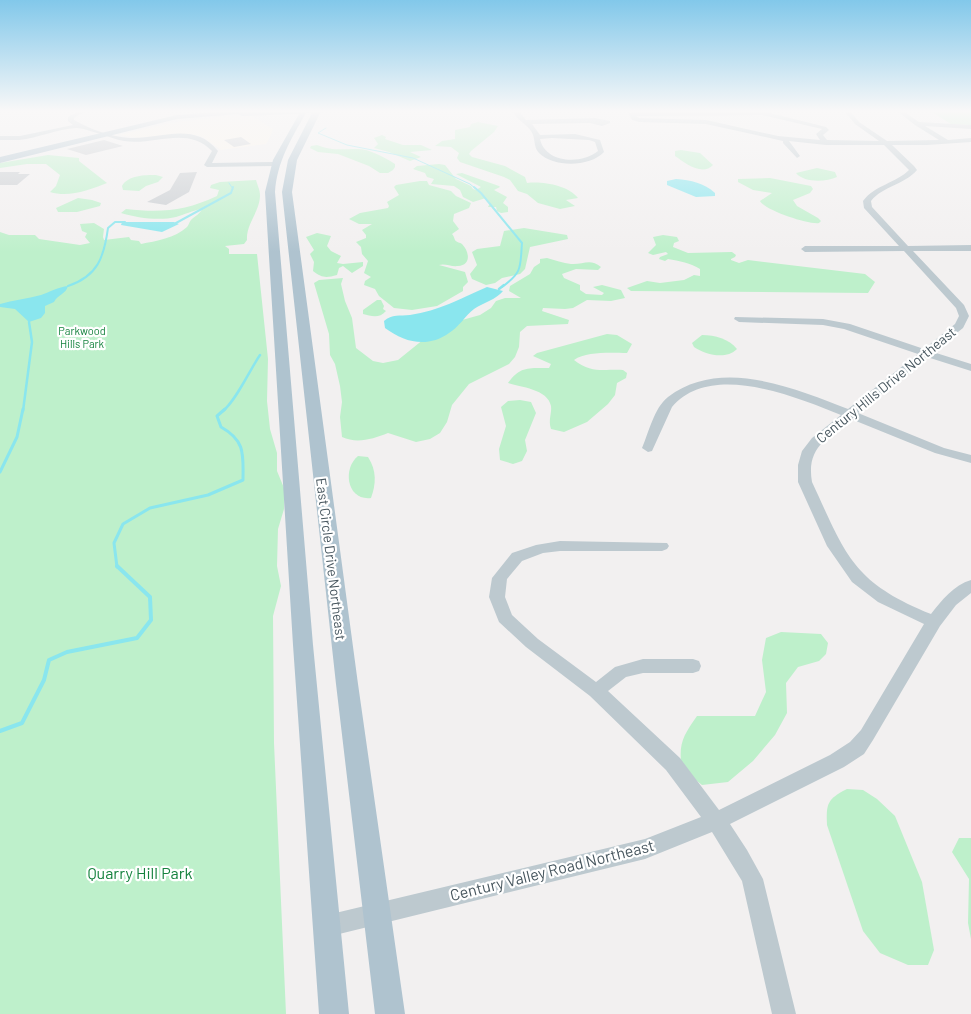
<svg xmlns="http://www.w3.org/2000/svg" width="971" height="1014" font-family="Barlow,sans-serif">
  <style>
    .commercial { fill: #fcf5ea }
    .green { fill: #bef0cb }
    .water { fill: #8ae6ee }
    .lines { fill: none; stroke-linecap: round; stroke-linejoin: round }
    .stream-far4 { stroke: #8ae6ee; stroke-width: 1 }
    .stream-far3 { stroke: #8ae6ee; stroke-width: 2 }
    .stream-far2 { stroke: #8ae6ee; stroke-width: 2.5 }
    .stream-far1 { stroke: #8ae6ee; stroke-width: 3 }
    .stream { stroke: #8ae6ee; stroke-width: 4 }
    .building { fill: #caced2 }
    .minor { fill: #bdc9cf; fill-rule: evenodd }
    .major { fill: #afc3cf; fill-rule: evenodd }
    .labels { text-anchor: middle; stroke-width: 4.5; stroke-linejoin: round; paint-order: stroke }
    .far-park-label { font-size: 11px; fill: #15823e; stroke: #fff }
    .street-label { font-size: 14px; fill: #47565e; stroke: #fff }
    .near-street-label { font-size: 16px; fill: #47565e; stroke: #fff }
    .near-park-label { font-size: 16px; fill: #15823e; stroke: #fff }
  </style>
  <rect width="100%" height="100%" fill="#f2f0f0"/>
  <path class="commercial" d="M227,116H252L273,129L269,139L266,144L221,150L203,137L191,134L139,138L119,135L170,123Z"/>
  <g class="green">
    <path d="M930,111H971V125L951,124Z"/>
    <path d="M478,122L498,126L494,132L471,151L469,154L472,157L505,166L525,177L527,183C542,181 568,185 578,198L566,200L575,206L560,209L538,203L527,194L518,191L510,180L504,177L460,162L457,158L459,153L451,147L435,146L442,141L455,139V130L470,127L471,124Z"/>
    <path d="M382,135L386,137L385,139L403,145H421L432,150L410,152L421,157L410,161L389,152L374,148L378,144L374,138Z"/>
    <path d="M317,145C333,151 340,149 357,149C370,149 384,157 395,164V167L393,170L388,173H380L369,166L338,154L318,152L310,148L311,146Z"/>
    <path d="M681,150L700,153L713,165C702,177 684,162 675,156V151Z"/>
    <path d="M48,155L79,158V161L107,183C89,190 69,198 50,192L56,186L60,175L46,164H27L0,168V163Z"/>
    <path d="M439,164L445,165L456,179L471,186L473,189L476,190L481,187L456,174L462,173L499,186L500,187L494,190L507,197L503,203L508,207V212L501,213L497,211L496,207H488L490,203L486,198L473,202L463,197L460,190L454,186L431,184L434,179L427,177L425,173L413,169L417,166Z"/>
    <path d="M817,168L835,172L837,177C826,182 804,183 796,173Z"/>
    <path d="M156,175L163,177L158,182L146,186L139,191L123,190L122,186C128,175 145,175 156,175Z"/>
    <path d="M770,178L811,186L813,189L810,193L793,200L797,206L818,218L821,221L819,223C809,225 764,210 760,201L772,193L753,190L738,182V179Z"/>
    <path d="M256,180C257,184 260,190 260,195C260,212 246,223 247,240L244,244L225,246L229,249V254H257L268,359L267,401L270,429L277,453V471L284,488V509L278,529L277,566L281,586L273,616L274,743L286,1014H0V232L9,235H35L39,239L80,245L90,243L85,237L87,233L82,231L80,224L94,223L104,229L103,237L104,240L129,237L131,240L139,241L141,244C156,241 175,238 187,227C189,225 189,222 191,220C195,216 200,214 202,209C193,210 184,215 176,217C160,221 137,218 121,213L126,209C161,213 185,211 217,196L219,190L210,188L211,185L220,182Z"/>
    <path d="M420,181H427L429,185L451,191L456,196L471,203L469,208L454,214L453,221L459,229L452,234C454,236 454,238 455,240C457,243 460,242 462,244C469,251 472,265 458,266C451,267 445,263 439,265L465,272L468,282L463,287V291L437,306L412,310L394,308L379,296L375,289L364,285L365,281L371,277L364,273L368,261L362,254L361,247L356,242L366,238V235L362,230L372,224H359L349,219L360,213L388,208L389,206L387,202L399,195L394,187L396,185Z"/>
    <path d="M78,198L92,200L101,203L100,206L77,212H58L56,208Z"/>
    <path d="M524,228L567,235L568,239L530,247L525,269L520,274L502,278L495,283L486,285L472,279L470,274L477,265L472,252L477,249L500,246L504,231Z"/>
    <path d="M317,233L331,236L327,246L331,251L341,256L337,263L343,264L363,262V266L352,273L343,266L339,268L337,275C326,278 322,278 313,271L314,262L310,254L314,250L306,237Z"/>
    <path d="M663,235L677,237L679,241L674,243L673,247L688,253L732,252L736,255L735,257L731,259V260L739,263L748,260L865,274L875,282L868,293L631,291L627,288L647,281L660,283L684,280L694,275L700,276V269C691,263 679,261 668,259L665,261L659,259L660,257L668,254L666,252L653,255L648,253L656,245L653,237Z"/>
    <path d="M547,258C555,260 563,263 571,264C583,265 590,258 601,267L598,270L576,269L562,274L564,278L580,285V290L586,294L602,295L604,293L593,287L602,285L621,290L625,298L611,301L587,300L573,308L565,309L543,308L542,311L569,320L568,324L527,326L520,332L519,347L515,357L509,364L469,384L452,405L447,422L440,433L430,439L416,442L388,433C373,439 357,444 342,437L340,417L342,402L340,386L335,364L330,355L329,334L314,283L319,280L343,278L341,284L345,301L352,318L356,348L373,361L383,363L398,360L424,339L455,322L480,315L491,308L496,301L505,298H521L509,291L510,286L530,274L534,267L540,263V259Z"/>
    <path d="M377,300H381L384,306L383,309L386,311C379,319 371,316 363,314V310Z"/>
    <path d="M607,334L617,335L632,344L627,353C611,353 587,351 574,360C592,374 603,369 623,370L627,373L626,378L617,383L615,395L608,404L587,422L564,432L551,429C548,420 552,413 551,406C548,389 520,387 508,383C520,366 529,368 549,368L551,364L533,356L537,353Z"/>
    <path d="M702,335C715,335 729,339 737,349C726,360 706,355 694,347L692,343Z"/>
    <path d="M520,400L531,402L536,413L525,440L527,451L522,461L513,464L500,460L499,449L506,426L501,407L508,401Z"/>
    <path d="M358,456L368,457C377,471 376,484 371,498C347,501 342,469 358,456Z"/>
    <path d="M781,632L821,634L828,643L826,654L819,661L798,667L786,683L787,713L775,735L753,761L728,782L702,785L682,769C678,744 683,736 697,716H755L766,692L762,660L766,638Z"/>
    <path d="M847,789L863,790L877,799L895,816L922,882L934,950L928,965H908L880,953L863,931L827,825C826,804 827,799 847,789Z"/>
    <path d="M959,838H971V939L968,923L969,879L952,852Z"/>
  </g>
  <g class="water">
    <path d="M676,179C691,180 704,183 715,193V196L696,197L667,185V181Z"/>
    <path d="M122,222H174L179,224L162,232L121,225Z"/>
    <path d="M68,286C66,294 57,295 54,302L45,306V313L41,318L29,322L15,309L0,307V304C13,300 27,299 41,295C50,292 58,287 68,286Z"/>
    <path d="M487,287L503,291C497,299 483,303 474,309C465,316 459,327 449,333C428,348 405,343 385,328L384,321C392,314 400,316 410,315C439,311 461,298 487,287Z"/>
  </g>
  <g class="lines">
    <g class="stream-far4">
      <path d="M326,128L318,133L347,145L413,158L470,184L476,189"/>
      <path d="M229,183L233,189"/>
    </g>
    <g class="stream-far3">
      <path d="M474,187L481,193L522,243C520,267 523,272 502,287"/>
      <path d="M176,223L231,193L233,187"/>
      <path d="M68,286C98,276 104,257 108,228L115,222H125"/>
    </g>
    <g class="stream-far2">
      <path d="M499,289L504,285"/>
      <path d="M23,411L32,342L29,322"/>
      <path d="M223,411C237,399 249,371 260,355"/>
    </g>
    <g class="stream-far1">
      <path d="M0,472L17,437L23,409"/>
      <path d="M117,567L114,543L123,524L150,508L208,495L243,480C243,455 246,441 221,427L217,416L225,409"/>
    </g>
    <path class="stream" d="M0,731L22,723L44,680L49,660L67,652L137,638L151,620L150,597L117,566"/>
  </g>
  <g class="building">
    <path d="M241,137L251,144L234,147L224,140Z"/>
    <path d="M104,140L123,146L86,155L67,149Z"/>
    <path d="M0,172H20L18,174H30L17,185H0Z"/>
    <path d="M197,172L189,192L166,205L147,202L170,190L180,173Z"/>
  </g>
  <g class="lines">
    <g class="minor">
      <path d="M79,111H85L74,118V120C90,129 111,137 130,138C162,139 194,121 218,151L212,163L274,162L277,164L274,166L207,167L204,165L212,151C187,125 154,146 124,141C113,139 83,127 76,128C57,129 38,138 19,140C13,140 6,140 0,140V136H20L73,125L68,121V117Z"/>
      <path d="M513,111H519L526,120L595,118L610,121V123L602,126L590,123L532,124L540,135L575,134L600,140L604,152C590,167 554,168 539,153C533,147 536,138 531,131C526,123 517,121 513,111ZM552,138L589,140L595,142L598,151C581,165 545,163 540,139Z"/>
      <path d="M762,111L826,127L829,130L823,135L827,140L879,141L855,124L844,111H850L859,122L887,141L939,140L915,125L897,111H903L919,122L971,125V129L925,126L948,140L971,138V142L927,145H892L914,166L917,170C904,185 883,186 871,201L872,207L908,246L971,245V251H913L964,305L969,316L963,328L933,352L971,364V371L927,357L858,413L944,448L971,455V463L935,453L851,419C827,438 806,448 812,482C846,555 852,582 931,614C941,601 954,585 971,580V593L956,605L940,626L873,740L864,754L844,767L730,824L747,850L763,879L796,1014H772L742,881L712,832L645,859L327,937L319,934L316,926L319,918L327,915L645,839L701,817L666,770L590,696L526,647L499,622L489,597L492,578L512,553L536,545L560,541L667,543L669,546L667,549L662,551H560L543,553L522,561L507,579L505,597L512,615L538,639L596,682L615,667L643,659H693L699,661L701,666L699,671L693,673H643L626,677L608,691L680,758L719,810L830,755L850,742L861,730L924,624L878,602L852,582L827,546L798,482V465L802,451L812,438L841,415C796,397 711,361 672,407L652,451L648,452L642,448C649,432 654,408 668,397C721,357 794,388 848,409L918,354L844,329L823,325L739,322L734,319L735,317L823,319L850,324L924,349L955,324L959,316L956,308L904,251L805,252L801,249L805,246H899L864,208L863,201C875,185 896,183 909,170L884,145H826L789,141L800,156L797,158L783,143V141L706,124L639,122L632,120L629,114L632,112ZM762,115L822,129L816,134L820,140L778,136L706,120L639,118L636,116Z"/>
    </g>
    <path class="major" d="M230,111H321L297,160L292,192L358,684L405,1014H375L336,684L282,192L288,160L312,113H306C291,139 277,162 275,192L313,645L349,1014H319L293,645L265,192L273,160L299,114L242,116L238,114L177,119L0,163V157L177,115Z"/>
  </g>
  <linearGradient id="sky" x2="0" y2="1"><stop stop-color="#82c8ea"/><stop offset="0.44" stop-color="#f9f8f8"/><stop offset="1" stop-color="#f9f8f8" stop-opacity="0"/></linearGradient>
  <rect width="971" height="252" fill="url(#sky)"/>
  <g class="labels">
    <g class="far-park-label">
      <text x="82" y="335">Parkwood<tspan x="82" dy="13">Hills Park</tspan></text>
    </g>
    <g class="street-label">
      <text transform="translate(886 385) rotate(-39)" y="5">Century Hills Drive Northeast</text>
      <text transform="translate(331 559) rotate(83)" y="5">East Circle Drive Northeast</text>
    </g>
    <g class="near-street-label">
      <text transform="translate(552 870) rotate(-14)" y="6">Century Valley Road Northeast</text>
    </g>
    <g class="near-park-label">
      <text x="140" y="879">Quarry Hill Park</text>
    </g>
  </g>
</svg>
